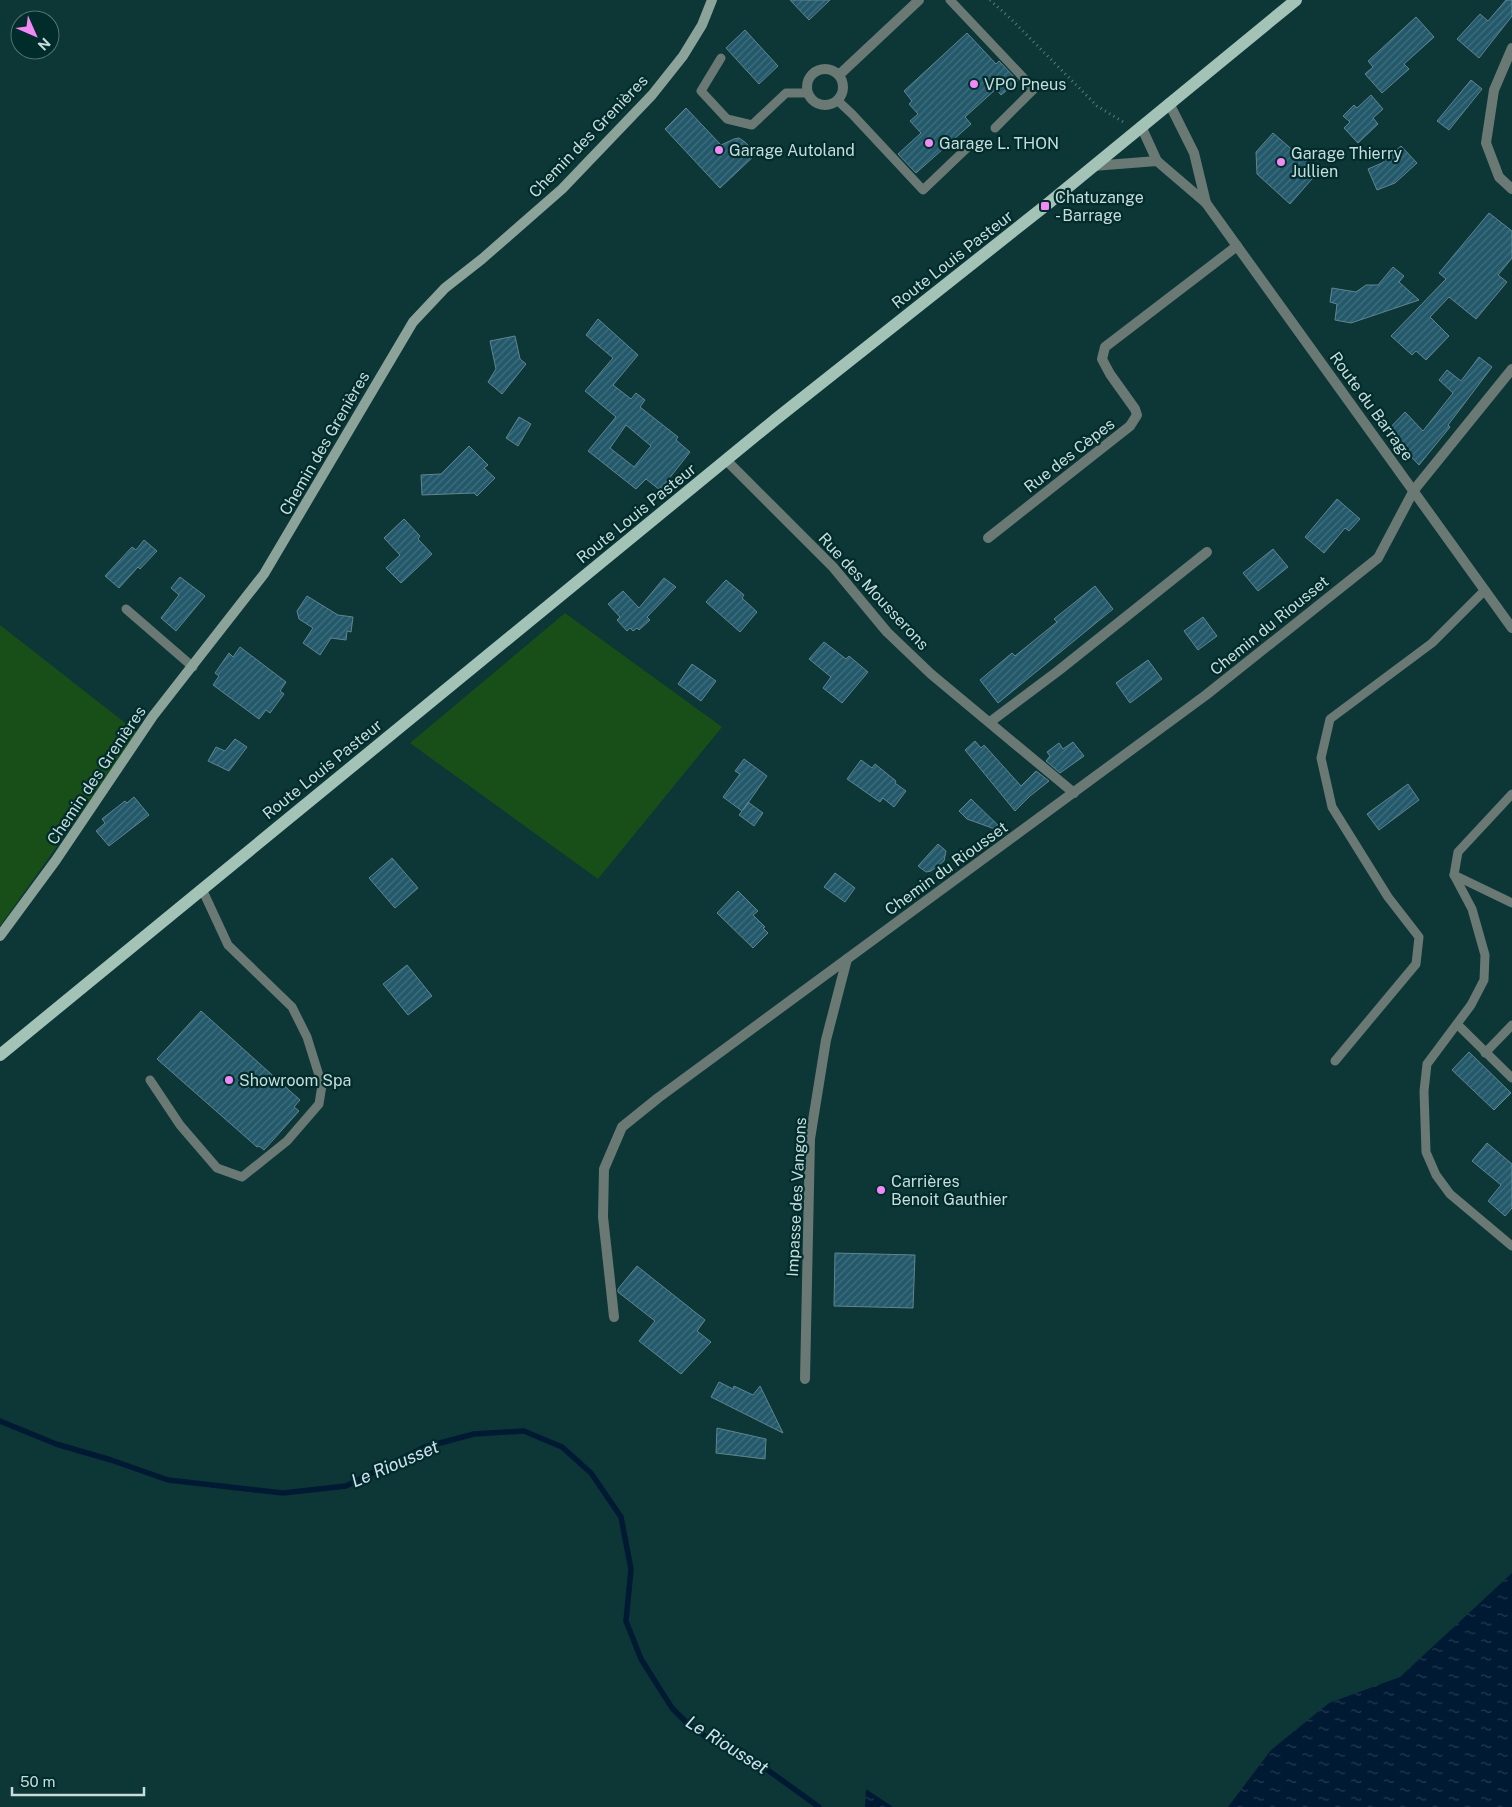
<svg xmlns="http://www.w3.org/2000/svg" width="1512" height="1807" font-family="'Public Sans',sans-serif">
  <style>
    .green { fill: #184f19 }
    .water { fill: url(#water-ripples) }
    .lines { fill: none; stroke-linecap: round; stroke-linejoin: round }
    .stream { stroke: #001a34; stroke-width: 5.5 }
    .building { fill: url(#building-hatch); stroke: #618591; fill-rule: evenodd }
    .path { stroke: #5a7a7a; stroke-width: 3; stroke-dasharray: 1 4; stroke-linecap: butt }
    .lane { stroke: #6a7973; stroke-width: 9 }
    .street { stroke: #6a7973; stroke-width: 10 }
    .secondary { stroke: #8ba399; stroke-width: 10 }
    .primary { stroke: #a4c3b7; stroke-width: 12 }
    .poi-dot { fill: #f18af4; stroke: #012c2c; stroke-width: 2 }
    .labels { text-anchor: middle; stroke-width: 4.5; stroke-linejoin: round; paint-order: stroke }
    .poi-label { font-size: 16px; fill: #c8dcdc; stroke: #012c2c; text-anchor: start }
    .street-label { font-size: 16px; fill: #c8dcdc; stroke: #012c2c }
    .water-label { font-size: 18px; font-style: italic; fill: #d1e0f0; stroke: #012c2c }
  </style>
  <defs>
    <pattern id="water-ripples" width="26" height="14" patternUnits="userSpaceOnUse" patternTransform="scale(1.25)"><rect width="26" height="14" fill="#001a34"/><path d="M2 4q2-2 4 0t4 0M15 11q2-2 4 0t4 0" fill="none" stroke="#243b51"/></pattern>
    <pattern id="building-hatch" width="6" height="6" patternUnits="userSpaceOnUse" patternTransform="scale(1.25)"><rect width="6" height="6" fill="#23596a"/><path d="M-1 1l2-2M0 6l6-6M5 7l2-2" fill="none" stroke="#41707f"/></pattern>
  </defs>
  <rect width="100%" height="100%" fill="#0d3636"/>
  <g class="green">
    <path d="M565,613L722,727L598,879L410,743Z"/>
    <path d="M0,625L138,733L0,926Z"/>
  </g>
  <g class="water">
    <path d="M1512,1573V1807H1228L1271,1750L1329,1703L1400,1677Z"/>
    <path d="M866,1789L893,1807H865Z"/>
  </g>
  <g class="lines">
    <path class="stream" d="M0,1421L56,1444L111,1460L168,1480L283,1493L346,1486L425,1447L474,1434L524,1431L562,1447L591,1473L621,1517L631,1569L626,1621L641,1659L672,1708L692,1728L715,1742L740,1750L819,1807"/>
  </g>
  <g class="building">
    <path d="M790,0H830L809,20Z"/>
    <path d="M1506,0H1512V16L1479,58L1457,39L1480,14L1488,21Z"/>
    <path d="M1416,17L1434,37L1404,64L1409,69L1382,93L1365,74L1373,67L1368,61Z"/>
    <path d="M745,30L778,66L759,84L726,48Z"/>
    <path d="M967,33L996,64L999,61L1018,81L1001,95L996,89L965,117L971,124L916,173L898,154L921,133L910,121L918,114L909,104L912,101L904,91Z"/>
    <path d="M1471,80L1482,89L1449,130L1437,121Z"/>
    <path d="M1371,95L1383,109L1373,118L1378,124L1358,143L1344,128L1350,122L1343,116L1354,105L1357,108Z"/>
    <path d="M686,108L721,145L734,139L739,138L745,142L756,154L720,188L665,129Z"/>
    <path d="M1273,133L1318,172L1290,204L1257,174L1256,152Z"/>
    <path d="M1401,146L1417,163L1395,183L1377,190L1368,169L1382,163Z"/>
    <path d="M1489,213L1512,231V258L1498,275L1507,282L1476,319L1449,297L1430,317L1449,336L1426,360L1416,351L1412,355L1391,336L1446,279L1439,273Z"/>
    <path d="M1393,267L1404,276L1399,282L1419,300L1351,323L1335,320L1337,304L1330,302L1332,288L1356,292L1366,285H1378Z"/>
    <path d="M598,319L638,355L613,385L631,399L636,393L645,400L640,407L678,437L676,440L690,452L660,490L646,479L636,489L588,451L616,417L585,391L613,358L586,335ZM626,425L651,446L634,467L610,448Z"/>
    <path d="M515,336L520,359L526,364L502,394L488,382L496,369L490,341Z"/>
    <path d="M1479,357L1492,367L1448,425L1450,427L1419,465L1387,431L1405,412L1423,431L1453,393L1439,380L1447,370L1461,381Z"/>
    <path d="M519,417L531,424L518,446L506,438Z"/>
    <path d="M469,446L488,465L484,468L495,478L477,496L474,493L422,495L421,475L441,474Z"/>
    <path d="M1337,499L1360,519L1349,531L1345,528L1324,553L1305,537Z"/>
    <path d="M404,519L420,536L418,539L432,554L401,583L386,568L400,555L384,538Z"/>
    <path d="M144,540L157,551L140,569L138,567L119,588L105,576L132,547L136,550Z"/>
    <path d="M1273,549L1288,567L1258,591L1243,573Z"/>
    <path d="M180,577L205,596L176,631L161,618L179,595L171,588Z"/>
    <path d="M664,578L676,587L647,617L650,620L639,630L637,628L633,631L630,628L627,631L617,620L620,617L608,604L623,591L639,608Z"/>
    <path d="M726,580L744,595L742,598L757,612L740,632L706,602Z"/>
    <path d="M1095,586L1113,609L998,703L980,680L1012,653L1015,656L1057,622L1054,619Z"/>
    <path d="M307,596L338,615L353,617L351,632L347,631L346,640L331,638L320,655L303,643L313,628L299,619L297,611Z"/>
    <path d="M1203,617L1217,636L1198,650L1184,631Z"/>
    <path d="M824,642L846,659L849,656L868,672L842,703L823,688L831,677L809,659Z"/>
    <path d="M240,647L286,682L280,691L284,694L270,713L266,710L259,719L213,685L219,676L215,673L229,653L233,657Z"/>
    <path d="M1148,660L1162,679L1130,703L1116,683Z"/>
    <path d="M692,664L716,681L701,701L678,684Z"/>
    <path d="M235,739L247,747L229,771L208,761L216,747L225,751Z"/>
    <path d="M975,741L981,748L984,745L1021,786L1036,771L1049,781L1030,796L1015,811L965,750Z"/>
    <path d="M1073,742L1084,756L1060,773L1046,761L1050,756L1047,752L1059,743L1063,749Z"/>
    <path d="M744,759L767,776L743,810L748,802L763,813L754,826L739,815L742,811L723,797L740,774L735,771Z"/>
    <path d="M861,760L872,768L875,764L896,781L895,783L906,791L894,807L883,798L880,802L847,779Z"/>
    <path d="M1408,784L1419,800L1379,830L1367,814Z"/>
    <path d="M134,797L149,815L109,846L96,831L105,823L102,819L125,801L127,803Z"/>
    <path d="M971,799L1006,833L967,819L959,811Z"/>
    <path d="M938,844L946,851L944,861L931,871L926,872L918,866Z"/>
    <path d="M392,858L418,888L395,908L369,878Z"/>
    <path d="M835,873L855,888L845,902L824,887Z"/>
    <path d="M738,891L758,911L753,915L765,927L763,928L768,933L753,948L717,913Z"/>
    <path d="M407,965L432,996L408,1015L383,984Z"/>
    <path d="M201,1011L300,1100L294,1107L299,1111L264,1150L259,1146L257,1147L157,1059Z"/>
    <path d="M1469,1052L1511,1093L1494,1110L1452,1070Z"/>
    <path d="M1487,1143L1512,1164V1208L1505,1216L1488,1201L1501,1185L1472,1161Z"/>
    <path d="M835,1253L915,1255L913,1308L834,1306Z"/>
    <path d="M637,1266L705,1320L697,1331L711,1342L681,1374L639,1341L655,1321L618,1292V1289Z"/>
    <path d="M719,1382L733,1389L734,1386L753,1395L760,1386L783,1433L711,1397Z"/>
    <path d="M717,1428L766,1439L765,1459L716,1453Z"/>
  </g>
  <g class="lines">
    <path class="path" d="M990,0L1012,20L1097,106L1125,123"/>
    <g class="lane">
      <path d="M950,0L1034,89L995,128"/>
      <path d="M721,58L701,91L727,119L752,125L786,93H807"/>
      <path d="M837,100L852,114L923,190L968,147"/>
      <path d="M126,609L193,667"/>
      <path d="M1512,794L1458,852L1454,875L1472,909L1485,955L1484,980L1471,1005L1427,1064L1424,1091L1426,1152L1436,1175L1450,1194L1512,1246"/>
      <path d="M1454,875L1512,903"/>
      <path d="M1457,1024L1512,1078"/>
      <path d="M1485,1053L1512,1025"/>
      <path d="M1335,1061L1416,964L1419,937L1388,897L1332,807L1321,758L1330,719L1432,643L1485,590"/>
      <path d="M150,1080L180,1125L217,1168L242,1177L287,1141L319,1104L322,1085L307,1037L292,1007L228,945L202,889"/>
    </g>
    <g class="street">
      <path d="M1512,48L1494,90L1486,143L1499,177L1512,189"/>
      <circle cx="825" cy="87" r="18"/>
      <path d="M839,75L919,0"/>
      <path d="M1169,103L1194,153L1206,203"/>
      <path d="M1141,126L1157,161L1206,203L1512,628"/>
      <path d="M1093,166L1157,161"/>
      <path d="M726,460L833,567L887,632L931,674L1074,793"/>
      <path d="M988,538L1130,426L1137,415L1135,409L1110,374L1102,359L1105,347L1237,246"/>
      <path d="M990,722L1058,671L1207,552"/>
      <path d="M614,1317L603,1217L604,1169L622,1127L658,1098L1206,695L1378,558L1414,490L1512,369"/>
      <path d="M805,1379L810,1139L826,1040L847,959"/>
    </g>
    <path class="secondary" d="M0,936L56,860L153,716L264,574L413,322L445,288L482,259L562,189L652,95L683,56L702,25L712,0"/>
    <path class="primary" d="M0,1055L776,419L1045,206L1296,0"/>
  </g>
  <g class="poi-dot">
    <circle cx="974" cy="84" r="5"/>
    <circle cx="929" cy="143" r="5"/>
    <circle cx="719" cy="150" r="5"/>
    <circle cx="1281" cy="162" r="5"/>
    <rect x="1040" y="201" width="10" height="10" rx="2.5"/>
    <circle cx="229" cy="1080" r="5"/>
    <circle cx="881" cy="1190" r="5"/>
  </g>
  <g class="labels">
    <g class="poi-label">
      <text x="984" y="90">VPO Pneus</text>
      <text x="939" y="149">Garage L. THON</text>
      <text x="729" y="156">Garage Autoland</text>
      <text x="1291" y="159">Garage Thierry<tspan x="1291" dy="18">Jullien</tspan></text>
      <text x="1055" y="203">Chatuzange<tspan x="1055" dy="18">- Barrage</tspan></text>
      <text x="239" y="1086">Showroom Spa</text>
      <text x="891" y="1187">Carrières<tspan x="891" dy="18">Benoit Gauthier</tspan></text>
    </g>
    <g class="street-label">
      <text transform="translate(588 136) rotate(-46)" y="6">Chemin des Grenières</text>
      <text transform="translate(952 259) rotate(-38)" y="6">Route Louis Pasteur</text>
      <text transform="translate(1372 406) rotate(54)" y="6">Route du Barrage</text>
      <text transform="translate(324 443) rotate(-60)" y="6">Chemin des Grenières</text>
      <text transform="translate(1069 455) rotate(-38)" y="6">Rue des Cèpes</text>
      <text transform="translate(636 513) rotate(-39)" y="6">Route Louis Pasteur</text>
      <text transform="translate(874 591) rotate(47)" y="6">Rue des Mousserons</text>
      <text transform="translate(1269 625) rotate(-39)" y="6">Chemin du Riousset</text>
      <text transform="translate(322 769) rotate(-39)" y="6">Route Louis Pasteur</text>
      <text transform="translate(96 775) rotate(-56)" y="6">Chemin des Grenières</text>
      <text transform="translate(946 868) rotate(-36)" y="6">Chemin du Riousset</text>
      <text transform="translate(796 1197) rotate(-87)" y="6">Impasse des Vangons</text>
    </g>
    <g class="water-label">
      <text transform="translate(395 1464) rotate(-23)" y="6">Le Riousset</text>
      <text transform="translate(727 1745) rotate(32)" y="6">Le Riousset</text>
    </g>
  </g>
  <g transform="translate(35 35) rotate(135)"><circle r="24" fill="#012c2c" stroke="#517272"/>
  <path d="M0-4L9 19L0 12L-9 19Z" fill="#f18af4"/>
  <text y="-8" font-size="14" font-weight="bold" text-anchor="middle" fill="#c8dcdc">N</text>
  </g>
  <path d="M12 1787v8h132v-8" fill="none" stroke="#c8dcdc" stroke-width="2.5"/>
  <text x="20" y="1787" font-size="15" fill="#c8dcdc" stroke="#012c2c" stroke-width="4" paint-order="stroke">50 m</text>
</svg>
